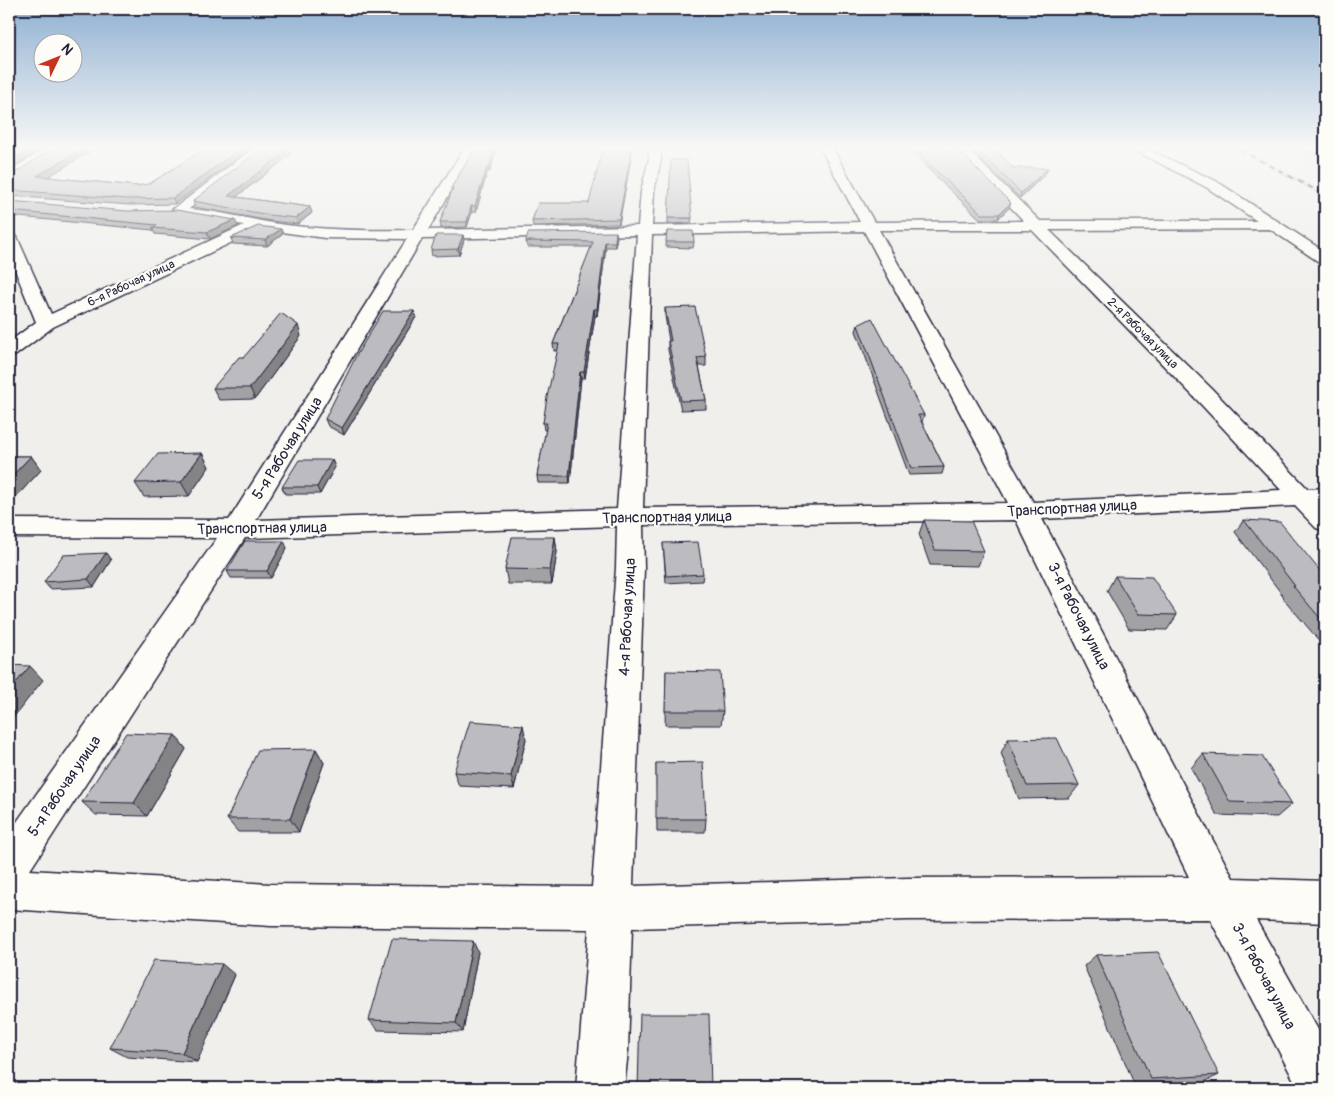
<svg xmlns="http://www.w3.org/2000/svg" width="1334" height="1097" font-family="Pangolin,sans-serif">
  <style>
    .built { fill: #e0e0df }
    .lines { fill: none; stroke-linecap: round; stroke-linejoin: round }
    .minor-casing { stroke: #22223b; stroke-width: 3 }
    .minor { fill: #fdfcf7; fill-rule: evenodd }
    .rail-casing { stroke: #22223b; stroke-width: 2.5 }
    .rail { stroke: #fdfcf7; stroke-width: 2; stroke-dasharray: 5.5; stroke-linecap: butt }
    .wall { fill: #a2a2a5; stroke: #22223b }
    .shaded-wall { fill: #848486; stroke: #22223b }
    .building { fill: #bcbcc0; stroke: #22223b }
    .labels { text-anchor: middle; stroke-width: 4.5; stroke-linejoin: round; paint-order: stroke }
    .far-street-label { font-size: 12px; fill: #22223b; stroke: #fdfcf7 }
    .street-label { font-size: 15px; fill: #22223b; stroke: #fdfcf7 }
  </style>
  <rect width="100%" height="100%" fill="#f0efec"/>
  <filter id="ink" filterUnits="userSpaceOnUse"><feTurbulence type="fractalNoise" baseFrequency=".02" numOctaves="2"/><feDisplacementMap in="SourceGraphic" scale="10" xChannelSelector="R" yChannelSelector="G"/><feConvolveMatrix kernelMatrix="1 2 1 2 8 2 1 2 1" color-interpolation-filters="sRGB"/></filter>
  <g filter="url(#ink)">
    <path class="built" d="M1273,147H1325V173Z"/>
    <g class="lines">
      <defs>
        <g id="minor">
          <path d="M48,147H62L14,179L9,180V171Z"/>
          <path d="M255,147H268L189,209C217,211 244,218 272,223C318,230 366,231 413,230L465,147H477L428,230L638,226L641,191L649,159V147H661V159L654,191L652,226L860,222L820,147H832L874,222L1024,221L952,147H965L1040,221H1257L1206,187L1128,147H1143L1216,181L1325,252V264L1319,262L1270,229L1049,230L1212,389L1308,489L1325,488V504H1323L1325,506V531L1316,528L1295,506L1042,519L1233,878L1325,881V923L1256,920L1325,1042V1088H1298L1210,919L908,920L632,928L628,1051L624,1088H576L589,929L271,926L9,909V833L217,538L9,537V519L229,520L407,239L325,238L260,229L53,327L16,355L9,357V342L36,322L9,255V233L14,234L17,237L51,314L244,225L190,217L183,213H174L172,210ZM879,230H1032L1196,399L1281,490L1033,502ZM864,231L1008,503L643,508L652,235ZM637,235L617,509L256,520L422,239ZM1016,520L1189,877L908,878L633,886L644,568L643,525ZM617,526L616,568L592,887L271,884L30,870L245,538Z"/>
        </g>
      </defs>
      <use href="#minor" class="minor-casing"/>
      <use href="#minor" class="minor"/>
      <defs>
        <g id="rail">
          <path d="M1235,147L1325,195"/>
          <path d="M1300,147L1325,156"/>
        </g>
      </defs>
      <use href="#rail" class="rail-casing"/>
      <use href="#rail" class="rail"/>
    </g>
    <g class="wall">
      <path d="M55,147H97L47,177L137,186L149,184L208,147H252L175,204L130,205L9,196V175H12Z"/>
      <path d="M476,147H497L490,172H487L476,212H472L467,227L441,228L440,222L452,191L451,188Z"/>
      <path d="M633,147L619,224L533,226L532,221L589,203Z"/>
      <path d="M909,147H955L1009,208L998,219H980L927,168Z"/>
      <path d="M968,147H989L994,153L1013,168L1046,173L1020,198Z"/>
      <path d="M289,152L290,155L236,197L310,207L312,213L298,224L271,221L195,207L193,201Z"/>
      <path d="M9,201L238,226L210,239L155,234L153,230L9,216Z"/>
      <path d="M668,218H692L691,223L668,224Z"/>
      <path d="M667,231L694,242L693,248L666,247Z"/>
      <path d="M283,234L267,246L233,244L231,238Z"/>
      <path d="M463,235L464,240L459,255L432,256L431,250Z"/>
      <path d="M617,237L615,247H606L597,316H595L585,378H581L570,483H538L537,476L546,430H544L543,423L558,351H554L553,344L591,247H527L526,241Z"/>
      <path d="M665,308L706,357V366H699L706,400V409L681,410L668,350V341H669L665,316Z"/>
      <path d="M416,317L344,435L328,426L325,419Z"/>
      <path d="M858,325L924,415L922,422L944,467L942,474L909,475L856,331Z"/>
      <path d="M301,336L255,399L219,400L213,388L244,357Z"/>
      <path d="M202,453L209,467L189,496L144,497L135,483Z"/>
      <path d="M9,456H31L41,470L16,497H9Z"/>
      <path d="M332,460L335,467L320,494H285L282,487Z"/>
      <path d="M924,520L984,551L978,566L930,565L919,534Z"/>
      <path d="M1244,520L1325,577V643H1321L1283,598L1284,597L1235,532Z"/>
      <path d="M555,537L557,552L552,584H508L505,569Z"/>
      <path d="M663,543L703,574L702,581L666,583Z"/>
      <path d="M287,548L271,578H231L227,571Z"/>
      <path d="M111,560L94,587L50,589L44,582Z"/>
      <path d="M1115,576L1177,615L1167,630L1129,629L1107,591Z"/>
      <path d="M666,671L723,711L721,725H665Z"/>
      <path d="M175,735L186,749L147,816L96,815L82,802Z"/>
      <path d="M526,739L514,789L459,786L454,772Z"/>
      <path d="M1008,739L1079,785L1069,798L1019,799L1001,753Z"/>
      <path d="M316,749L324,763L299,832H238L227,819Z"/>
      <path d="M1203,754L1292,804L1277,817L1217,815L1191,768Z"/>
      <path d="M656,763L706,819L705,832H657Z"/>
      <path d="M478,952L463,1032L378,1030L369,1020Z"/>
      <path d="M1096,955L1219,1075L1202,1083L1136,1088L1084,966Z"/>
      <path d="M235,975L197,1062L127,1057L110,1048Z"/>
    </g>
    <g class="shaded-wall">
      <path d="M33,147H44L9,169V162Z"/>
      <path d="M86,147H97L40,182L37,176Z"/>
      <path d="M243,147H252L175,204L173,198Z"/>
      <path d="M286,147H295L289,152L290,155L230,202L228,196Z"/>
      <path d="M495,147H497L490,172L489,168Z"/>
      <path d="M632,147H633L619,224V219Z"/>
      <path d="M487,168V172L476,212L475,206Z"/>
      <path d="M1048,168L1046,173L1020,198L1021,193Z"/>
      <path d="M1011,203L1009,208L998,219L999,214Z"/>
      <path d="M471,206L472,212L467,227V222Z"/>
      <path d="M310,207L312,213L298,224L296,218Z"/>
      <path d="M235,220L238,226L210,239L207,232Z"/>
      <path d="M281,229L283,234L267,246L265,240Z"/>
      <path d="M616,232L617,237L615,247V242Z"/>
      <path d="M463,235L464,240L459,255L458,249Z"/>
      <path d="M605,242L606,247L597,316V309Z"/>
      <path d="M594,309L595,316L585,378L584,372Z"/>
      <path d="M414,311L416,317L344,435L342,428Z"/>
      <path d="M298,325L301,336L255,399L250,388Z"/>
      <path d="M580,372L581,378L570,483L569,476Z"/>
      <path d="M202,453L209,467L189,496L181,482Z"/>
      <path d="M31,456L41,470L16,497L9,488V479Z"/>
      <path d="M332,460L335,467L320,494L317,487Z"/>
      <path d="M555,537L557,552L552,584L550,570Z"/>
      <path d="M284,541L287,548L271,578L267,571Z"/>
      <path d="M106,553L111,560L94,587L88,579Z"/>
      <path d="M30,666L43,680L9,723V691Z"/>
      <path d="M523,725L526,739L514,789L511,776Z"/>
      <path d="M175,735L186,749L147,816L134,803Z"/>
      <path d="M316,749L324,763L299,832L290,819Z"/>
      <path d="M473,941L478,952L463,1032L456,1023Z"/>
      <path d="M222,964L235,975L197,1062L182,1053Z"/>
    </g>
    <g class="building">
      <path d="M9,147H33L9,162Z"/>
      <path d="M55,147H86L37,176L137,186L149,184L208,147H243L173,198L127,199L9,190V175H12Z"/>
      <path d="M263,147H286L282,150H288L228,196L310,207L296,218L269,215L193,201Z"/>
      <path d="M476,147H495L489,168H487L475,206H471L467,222H440L453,188H451Z"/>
      <path d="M603,147H632L619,219L532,221L538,203H589Z"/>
      <path d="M914,147H955L1011,203L999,214H982L928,163Z"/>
      <path d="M974,147H989L994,153L1000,154L1013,168H1048L1021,193Z"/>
      <path d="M671,160H687L692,218H668Z"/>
      <path d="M9,201L127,211L176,210L235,220L207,232L152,228L157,225L9,211Z"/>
      <path d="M258,226L281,229L265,240L231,238Z"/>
      <path d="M667,231H693L694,242H666Z"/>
      <path d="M616,232L615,242H605L597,309H594L584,372H580L569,476H537L547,423H543L547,397L559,344H553L593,242L526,241L528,233Z"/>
      <path d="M436,235H463L458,249L431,250Z"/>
      <path d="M695,307L706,357L697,358L706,400L681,401L668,341H671L665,308Z"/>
      <path d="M383,311H414L342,428L325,419L356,356Z"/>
      <path d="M281,313L298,325L250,388H213L239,357H244Z"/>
      <path d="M872,318L924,415H918L944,467L911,468L858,325Z"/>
      <path d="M202,453L181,482L135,483L158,454Z"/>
      <path d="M9,456H31L9,479Z"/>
      <path d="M299,460H332L317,487H282Z"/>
      <path d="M924,520L971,521L984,551L935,550Z"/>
      <path d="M1244,520L1280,522L1325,577V624L1293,586H1295Z"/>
      <path d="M512,537H555L550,570L505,569Z"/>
      <path d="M245,541H284L267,571H227Z"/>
      <path d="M698,542L703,574L666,576L663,543Z"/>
      <path d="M106,553L88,579L44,582L63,555Z"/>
      <path d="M1115,576L1152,577L1177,615L1138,614Z"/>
      <path d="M9,665L30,666L9,691Z"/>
      <path d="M666,671L720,672L723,711H665Z"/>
      <path d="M470,721L523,725L511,776L454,772Z"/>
      <path d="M126,733L175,735L134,803L82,802Z"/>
      <path d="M1057,738L1079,785L1027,786L1008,739Z"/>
      <path d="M316,749L290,819H227L258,750Z"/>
      <path d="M1203,754L1262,756L1292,804L1230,802Z"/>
      <path d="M703,762L706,819H656V763Z"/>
      <path d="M392,939L473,941L456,1023L369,1020Z"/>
      <path d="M1158,952L1219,1075L1151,1079L1096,955Z"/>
      <path d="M154,960L222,964L182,1053L110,1048Z"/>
      <path d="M640,1014H709L711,1088H638Z"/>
    </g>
  </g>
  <linearGradient id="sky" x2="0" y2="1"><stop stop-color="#8fb0d2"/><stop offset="0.49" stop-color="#f8f8f6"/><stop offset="1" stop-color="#f8f8f6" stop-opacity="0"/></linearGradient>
  <rect width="1334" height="301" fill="url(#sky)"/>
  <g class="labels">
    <g class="far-street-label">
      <text transform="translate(131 283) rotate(-25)" y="4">6-я Рабочая улица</text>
      <text transform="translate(1143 333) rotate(45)" y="4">2-я Рабочая улица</text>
    </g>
    <g class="street-label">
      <text transform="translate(287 448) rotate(-58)" y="5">5-я Рабочая улица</text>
      <text transform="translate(1072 508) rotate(-3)" y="5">Транспортная улица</text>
      <text transform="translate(667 517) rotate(-1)" y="5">Транспортная улица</text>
      <text transform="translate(262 528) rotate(-1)" y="5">Транспортная улица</text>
      <text transform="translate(1079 616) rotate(63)" y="5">3-я Рабочая улица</text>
      <text transform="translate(627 617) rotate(-87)" y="5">4-я Рабочая улица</text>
      <text transform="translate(64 786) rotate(-56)" y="5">5-я Рабочая улица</text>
      <text transform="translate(1264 976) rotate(62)" y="5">3-я Рабочая улица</text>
    </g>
  </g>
  <rect width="1334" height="1097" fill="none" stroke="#fdfcf7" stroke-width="30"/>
  <rect x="15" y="15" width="1304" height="1067" fill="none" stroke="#22223b" stroke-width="2" filter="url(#ink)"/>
  <g transform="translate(58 58) rotate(47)"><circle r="24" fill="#fdfcf7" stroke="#a5a5ac"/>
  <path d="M0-4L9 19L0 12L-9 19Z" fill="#c8321e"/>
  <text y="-8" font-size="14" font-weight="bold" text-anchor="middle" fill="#22223b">N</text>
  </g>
</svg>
